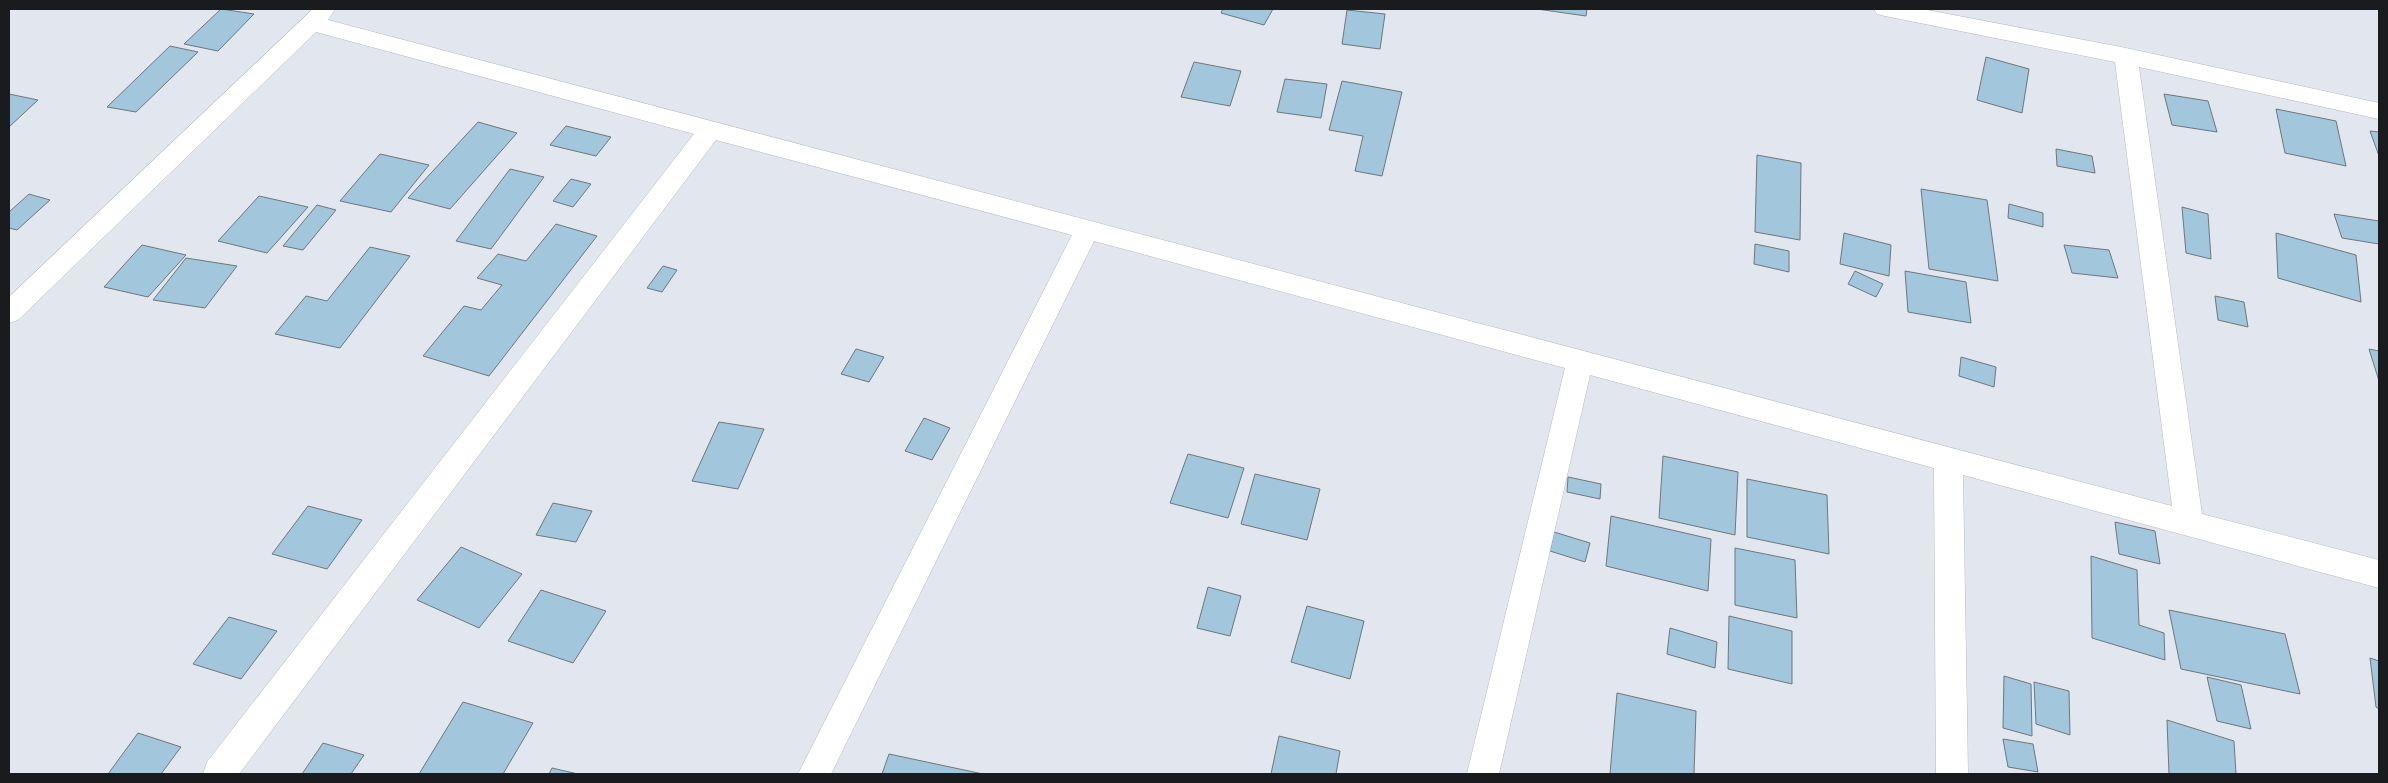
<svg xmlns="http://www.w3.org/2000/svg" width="2388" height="783" font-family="'IBM Plex Serif',serif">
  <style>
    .building { fill: #a2c6db; stroke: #6e777c }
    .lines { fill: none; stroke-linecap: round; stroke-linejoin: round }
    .street-casing { stroke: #b6bac3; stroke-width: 1 }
    .street { fill: #fff; fill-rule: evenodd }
  </style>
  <rect width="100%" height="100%" fill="#e2e6ef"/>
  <g class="building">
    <path d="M221,9L254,14L218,51L184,44Z"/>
    <path d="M1223,9H1273L1264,25L1221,13Z"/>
    <path d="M1537,9H1587L1586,16Z"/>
    <path d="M1347,10L1385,14L1380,49L1342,44Z"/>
    <path d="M170,46L198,52L136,112L107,107Z"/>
    <path d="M1986,57L2029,69L2022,113L1977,100Z"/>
    <path d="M1194,62L1241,71L1230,106L1181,97Z"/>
    <path d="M1285,79L1327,84L1321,118L1277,112Z"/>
    <path d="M1342,81L1402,92L1382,176L1355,171L1363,136L1329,130Z"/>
    <path d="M9,94L38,100L9,127Z"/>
    <path d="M2164,94L2208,101L2217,132L2172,125Z"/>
    <path d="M2276,109L2336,121L2346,166L2285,153Z"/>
    <path d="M478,122L517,133L450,209L408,198Z"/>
    <path d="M566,126L611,137L596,156L550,145Z"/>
    <path d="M2370,131L2379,132V156Z"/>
    <path d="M2056,149L2092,156L2095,173L2057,166Z"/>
    <path d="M380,154L429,165L391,212L340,201Z"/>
    <path d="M1757,155L1801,163L1800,240L1755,232Z"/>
    <path d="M510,169L544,177L491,249L456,241Z"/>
    <path d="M571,179L591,184L573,207L553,201Z"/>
    <path d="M1921,189L1987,200L1998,281L1929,269Z"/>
    <path d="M29,194L50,200L17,230L9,228V212Z"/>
    <path d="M259,196L308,207L267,253L218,241Z"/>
    <path d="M2009,204L2043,213V227L2008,218Z"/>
    <path d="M317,205L336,210L303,250L283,246Z"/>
    <path d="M2182,207L2208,214L2211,259L2186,253Z"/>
    <path d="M2334,214L2379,221V244L2342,238Z"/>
    <path d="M556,224L597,236L489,376L423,356L464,306L481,310L502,285L477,278L498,254L526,261Z"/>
    <path d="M1844,233L1891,245L1889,276L1840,264Z"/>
    <path d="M2276,233L2356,255L2361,302L2278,278Z"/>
    <path d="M1755,244L1789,251V272L1754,264Z"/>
    <path d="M142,245L186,255L148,297L104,287Z"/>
    <path d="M2064,245L2109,250L2118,278L2072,273Z"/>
    <path d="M370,247L410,256L340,348L275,334L306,296L327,301Z"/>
    <path d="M186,258L237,266L205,308L153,300Z"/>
    <path d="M663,266L677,270L662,292L647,288Z"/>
    <path d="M1855,271L1883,284L1876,297L1848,284Z"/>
    <path d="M1905,271L1966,282L1971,323L1908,312Z"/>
    <path d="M2215,296L2244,302L2248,327L2218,320Z"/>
    <path d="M856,349L884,357L869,382L841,374Z"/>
    <path d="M2369,349L2379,351V381Z"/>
    <path d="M1961,357L1996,367L1994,387L1959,376Z"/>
    <path d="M924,418L950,428L932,460L905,451Z"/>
    <path d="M719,422L764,429L738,489L692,481Z"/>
    <path d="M1188,454L1244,468L1228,518L1170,503Z"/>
    <path d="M1663,456L1738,472L1735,535L1659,518Z"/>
    <path d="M1255,474L1320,489L1307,540L1241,524Z"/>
    <path d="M1568,477L1601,484L1600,499L1567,492Z"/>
    <path d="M1747,479L1827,495L1829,554L1747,537Z"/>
    <path d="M553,503L592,511L576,542L536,535Z"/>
    <path d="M308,506L362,520L327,569L272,554Z"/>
    <path d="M1611,516L1711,539L1708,591L1606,566Z"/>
    <path d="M2115,522L2155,531L2160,564L2119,554Z"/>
    <path d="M1554,532L1590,543L1585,562L1550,551Z"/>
    <path d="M461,547L522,574L479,628L417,600Z"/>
    <path d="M1735,548L1795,560L1797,618L1735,605Z"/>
    <path d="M2091,556L2137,570L2139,625L2164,633L2165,660L2092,638Z"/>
    <path d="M1208,587L1241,596L1230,636L1197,628Z"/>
    <path d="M541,590L606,611L573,663L508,641Z"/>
    <path d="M1307,606L1364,621L1350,679L1291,662Z"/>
    <path d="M2169,610L2285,634L2300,694L2181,669Z"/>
    <path d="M1729,616L1792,631V684L1728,669Z"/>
    <path d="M229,617L277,631L241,679L193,664Z"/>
    <path d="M1670,628L1717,642L1715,668L1667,654Z"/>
    <path d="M2370,658L2379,661V709L2376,707Z"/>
    <path d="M2004,676L2031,684L2032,736L2003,728Z"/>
    <path d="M2207,677L2241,685L2251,729L2217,721Z"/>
    <path d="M2034,682L2069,691L2070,735L2036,724Z"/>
    <path d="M1617,693L1696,711L1694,774H1610Z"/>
    <path d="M463,702L533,723L503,774H419Z"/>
    <path d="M2167,720L2234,741L2236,774H2169Z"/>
    <path d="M138,733L181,747L161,774H108Z"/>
    <path d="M1279,736L1340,751L1336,774H1271Z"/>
    <path d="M2003,739L2033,744L2038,772L2008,767Z"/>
    <path d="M323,743L364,755L351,774H302Z"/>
    <path d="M889,754L983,774H882Z"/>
    <path d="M552,768L578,774H549Z"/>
  </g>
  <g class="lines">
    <defs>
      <path id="street" d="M313,9H335L328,20L2172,506L2115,62L1885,16L1877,14L1874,9H1922L2126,48L2379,103V119L2139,67L2202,514L2379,560V588L1963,475L1968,774H1936L1934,468L1590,375L1499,774H1467L1565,368L1094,241L831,774H798L1072,235L716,140L239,774H203L207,762L694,134L316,32L18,320L9,323V297Z"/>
    </defs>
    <use href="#street" class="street-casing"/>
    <use href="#street" class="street"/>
  </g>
  <rect width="2388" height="783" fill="none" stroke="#1a1b1e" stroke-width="20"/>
</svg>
